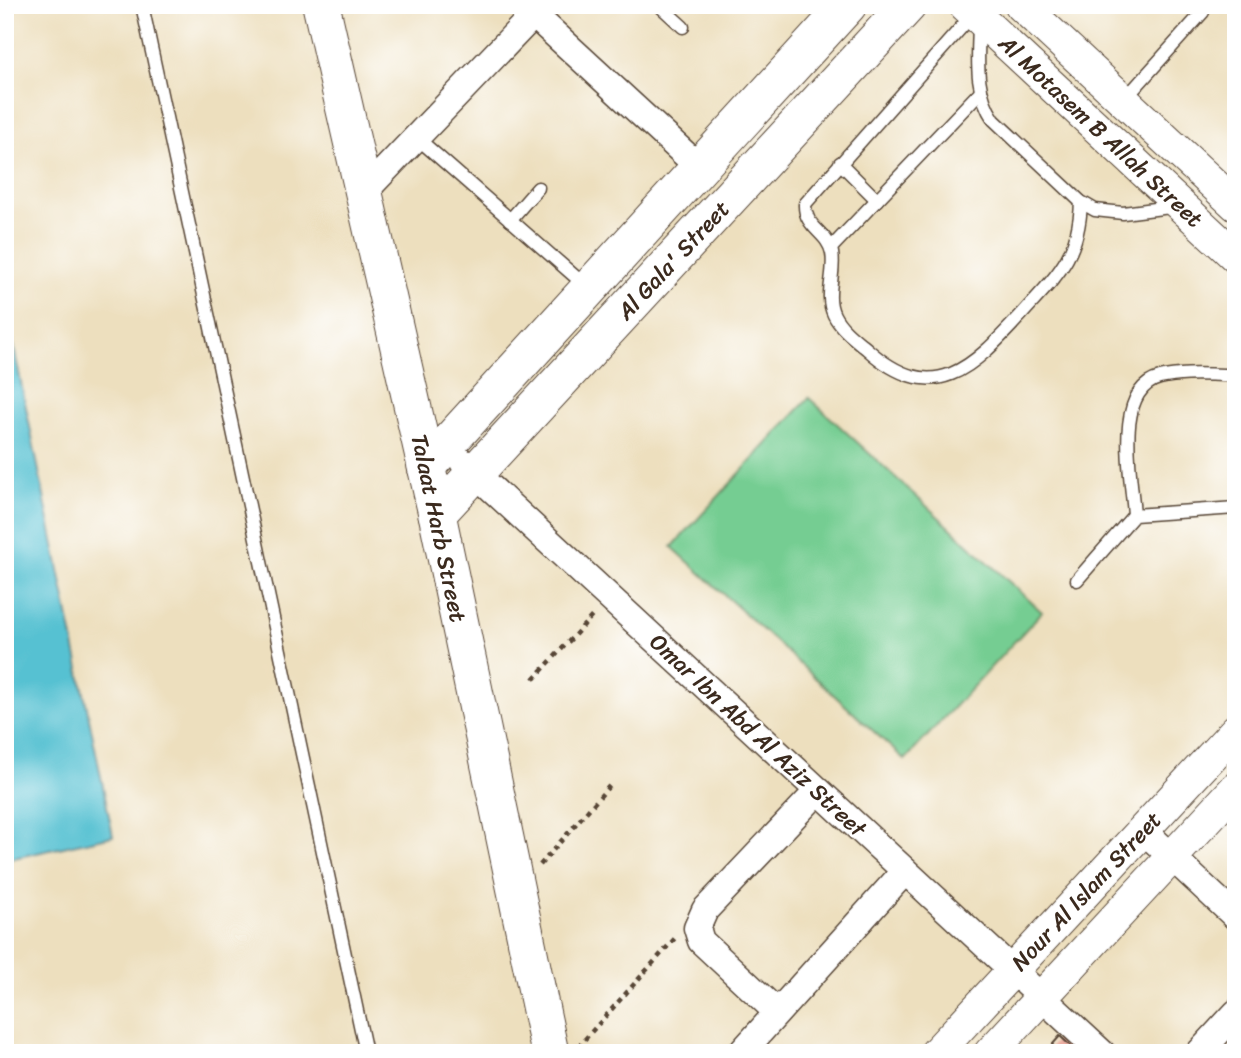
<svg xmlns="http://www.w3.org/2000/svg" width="1241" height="1058" font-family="Sriracha,sans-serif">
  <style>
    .green { fill: #75cd92; stroke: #587c58; stroke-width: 2 }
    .water { fill: #56c1d2; stroke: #487678; stroke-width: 2 }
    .building { fill: #e38c7c }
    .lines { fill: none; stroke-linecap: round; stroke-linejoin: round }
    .service-casing { stroke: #564536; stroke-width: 15 }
    .minor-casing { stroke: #564536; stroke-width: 29 }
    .tertiary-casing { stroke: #564536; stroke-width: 34 }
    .secondary-casing { stroke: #564536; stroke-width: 39 }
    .path { stroke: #564536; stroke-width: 4.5; stroke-dasharray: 5 5; stroke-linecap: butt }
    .service { stroke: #fff; stroke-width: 12 }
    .minor { stroke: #fff; stroke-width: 26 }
    .tertiary { stroke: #fff; stroke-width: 32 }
    .secondary { stroke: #fff; stroke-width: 37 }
    .labels { text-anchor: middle; stroke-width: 5; stroke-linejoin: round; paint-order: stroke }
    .street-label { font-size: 23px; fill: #3b2a1e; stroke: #fff }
  </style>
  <rect width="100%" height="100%" fill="#fff"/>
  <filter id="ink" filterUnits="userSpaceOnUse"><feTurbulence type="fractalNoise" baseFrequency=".0143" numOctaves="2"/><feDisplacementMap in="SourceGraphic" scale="14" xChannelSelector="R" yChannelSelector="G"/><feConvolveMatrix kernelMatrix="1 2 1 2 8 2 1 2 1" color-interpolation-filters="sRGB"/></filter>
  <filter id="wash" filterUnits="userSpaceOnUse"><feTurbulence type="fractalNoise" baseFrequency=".00686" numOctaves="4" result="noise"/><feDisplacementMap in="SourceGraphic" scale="28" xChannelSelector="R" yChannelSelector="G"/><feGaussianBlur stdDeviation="1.57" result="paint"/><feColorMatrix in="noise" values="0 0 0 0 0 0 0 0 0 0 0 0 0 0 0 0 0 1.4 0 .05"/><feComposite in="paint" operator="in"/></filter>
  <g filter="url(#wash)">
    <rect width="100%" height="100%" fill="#eddfbe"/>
    <path class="green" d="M809,398L1042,612L905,760L672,547Z"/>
    <path class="water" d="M5,304L113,836L5,860Z"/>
    <g id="blocks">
      <path class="building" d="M1060,1036L1078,1053H1045Z"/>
    </g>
  </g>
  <g filter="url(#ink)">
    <use href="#blocks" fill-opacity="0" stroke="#564536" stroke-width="2"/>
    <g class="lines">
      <defs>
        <g id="service">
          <path d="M142,5L366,1053"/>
          <path d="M659,5L683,27"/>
          <path d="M974,13L805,204C804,228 828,232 832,253C836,274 824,295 834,315C841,329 855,339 867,349C934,409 973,367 1021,315C1056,276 1079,258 1081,202"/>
          <path d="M979,25C978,59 974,91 994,120L1081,202L1095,210L1123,213L1178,206"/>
          <path d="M1124,100L1203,12"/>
          <path d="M416,137L587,287"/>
          <path d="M840,163L877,200"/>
          <path d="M510,220L538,188"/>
          <path d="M831,248L980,92"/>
          <path d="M1134,515C1132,479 1112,390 1160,378C1184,372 1211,375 1236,375"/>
          <path d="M1077,580L1134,515L1236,508"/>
        </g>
        <g id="minor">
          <path d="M534,15L700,168"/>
          <path d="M364,192L543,5"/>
          <path d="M463,462L1102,1053"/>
          <path d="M1143,830L1236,917"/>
          <path d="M777,1012L701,941L697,928L705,910L818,791"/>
          <path d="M741,1053L905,871"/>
          <path d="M1199,1053L1236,1013"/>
        </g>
        <g id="tertiary">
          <path d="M965,5L1236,257"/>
          <path d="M1021,5L1236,205"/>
          <path d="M936,1053L1236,730"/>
          <path d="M990,1053L1236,788"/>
        </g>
        <g id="secondary">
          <path d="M321,5L437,514L550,1053"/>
          <path d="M426,467L848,5"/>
          <path d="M437,514L908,5"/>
        </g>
      </defs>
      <use href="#service" class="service-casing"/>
      <use href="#minor" class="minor-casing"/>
      <use href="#tertiary" class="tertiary-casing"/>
      <use href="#secondary" class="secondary-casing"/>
      <g class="path">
        <path d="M534,679L595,613"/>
        <path d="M540,865L611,784"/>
        <path d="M578,1047L677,936"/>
      </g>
      <use href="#service" class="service"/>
      <use href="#minor" class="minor"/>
      <use href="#tertiary" class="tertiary"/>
      <use href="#secondary" class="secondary"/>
    </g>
  </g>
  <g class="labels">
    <g class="street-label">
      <text transform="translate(1101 131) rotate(43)" y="8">Al Motasem B Allah Street</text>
      <text transform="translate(673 260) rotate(-47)" y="8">Al Gala' Street</text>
      <text transform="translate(439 528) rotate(78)" y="8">Talaat Harb Street</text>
      <text transform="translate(758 735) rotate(43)" y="8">Omar Ibn Abd Al Aziz Street</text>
      <text transform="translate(1086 891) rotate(-47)" y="8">Nour Al Islam Street</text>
    </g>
  </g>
  <rect width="1241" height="1058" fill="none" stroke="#fff" stroke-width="28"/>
</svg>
